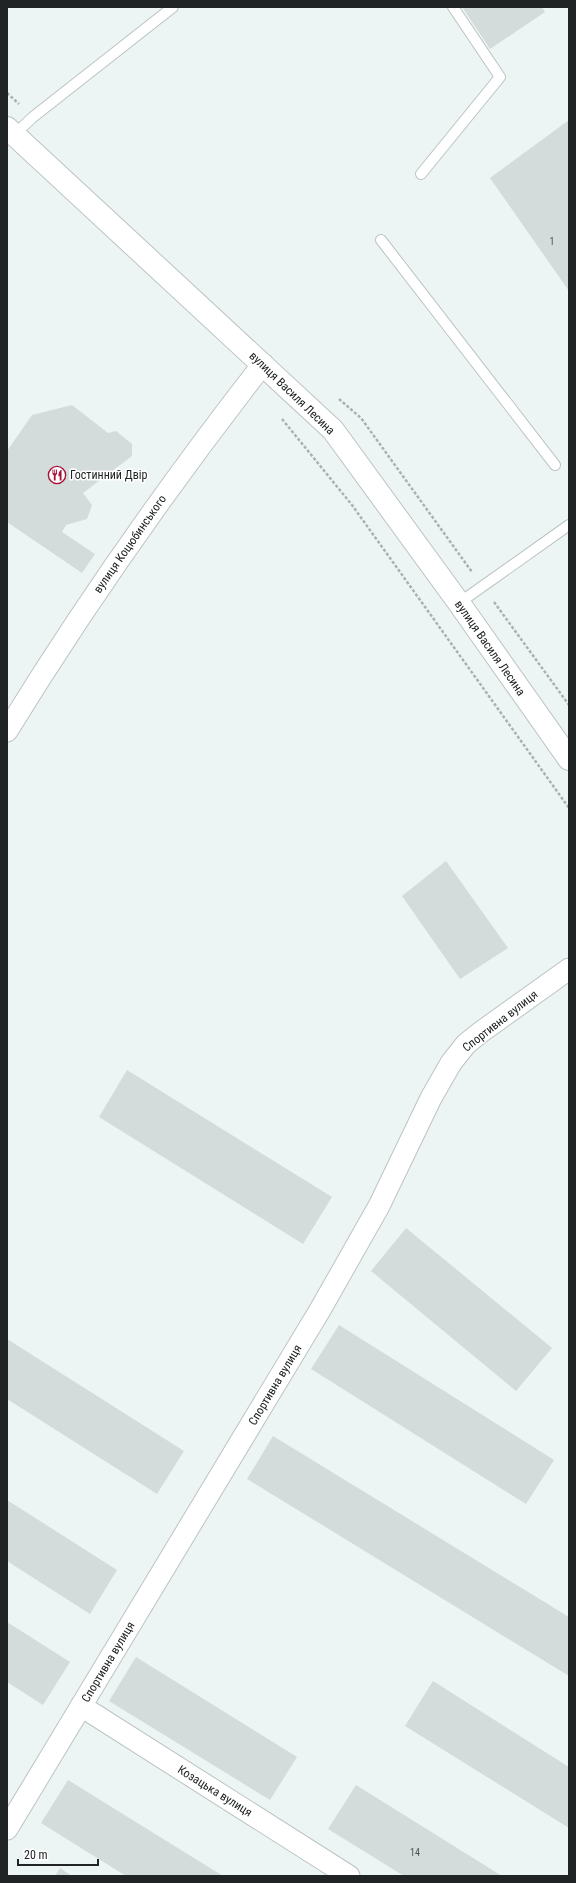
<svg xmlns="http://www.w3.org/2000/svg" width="576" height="1883" font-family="'Roboto Condensed',sans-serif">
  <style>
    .building { fill: #d3dbdb }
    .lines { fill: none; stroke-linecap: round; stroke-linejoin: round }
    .lane-casing { stroke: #bcc3c3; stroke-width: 12 }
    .street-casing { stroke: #bcc3c3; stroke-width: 23 }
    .secondary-casing { stroke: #bcc3c3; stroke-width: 24 }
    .path { stroke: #abb1b1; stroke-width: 2.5; stroke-dasharray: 3 2; stroke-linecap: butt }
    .lane { stroke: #fff; stroke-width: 10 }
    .street { stroke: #fff; stroke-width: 21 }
    .secondary { stroke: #fff; stroke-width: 22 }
    .labels { text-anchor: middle; stroke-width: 3; stroke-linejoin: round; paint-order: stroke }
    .number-label { font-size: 10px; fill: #4e5252 }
    .street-label { font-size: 12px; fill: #212424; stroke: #fff }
    .poi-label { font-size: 12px; fill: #212424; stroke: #fff; text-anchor: start }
  </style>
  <rect width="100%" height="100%" fill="#edf5f4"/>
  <g class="building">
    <path d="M462,7H542L545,12L490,49Z"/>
    <path d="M569,120V291L490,178Z"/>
    <path d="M72,405L108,433L116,431L132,444V456L83,493L92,505L87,519L66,525L62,532L95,554L82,573L7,522V451L32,415Z"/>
    <path d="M446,861L508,948L460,979L402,896Z"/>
    <path d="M127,1070L332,1197L303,1244L99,1117Z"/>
    <path d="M406,1228L552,1348L516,1391L371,1271Z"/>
    <path d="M339,1325L554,1460L526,1504L311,1369Z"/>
    <path d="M7,1339L184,1451L157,1494L7,1399Z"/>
    <path d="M273,1436L569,1617V1676L247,1479Z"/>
    <path d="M7,1500L117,1570L90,1614L7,1561Z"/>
    <path d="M7,1622L70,1662L43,1705L7,1682Z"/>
    <path d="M136,1657L297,1757L270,1800L109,1701Z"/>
    <path d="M433,1681L569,1767V1828L405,1726Z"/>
    <path d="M68,1780L223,1876H126L41,1823Z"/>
    <path d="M356,1785L502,1876H404L328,1829Z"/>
    <path d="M60,1868L72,1876H55Z"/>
  </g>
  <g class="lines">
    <defs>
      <g id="lane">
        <path d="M14,135L33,117L173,7"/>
        <path d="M421,174L500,77L453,7"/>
        <path d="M381,240L555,465"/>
        <path d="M459,603L569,525"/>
      </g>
      <g id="street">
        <path d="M7,731C85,604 171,482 263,364"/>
        <path d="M81,1706L349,1876"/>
        <path d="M7,1829L320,1310L379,1206L431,1098L451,1063L466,1044L481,1032L569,969"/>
      </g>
      <path id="secondary" d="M7,128L333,430L459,603L569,759"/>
    </defs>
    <use href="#lane" class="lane-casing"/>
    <use href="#street" class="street-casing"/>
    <use href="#secondary" class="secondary-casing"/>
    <g class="path">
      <path d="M7,93L19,104"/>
      <path d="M339,399L361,418L472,572"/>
      <path d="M282,419L352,505L569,808"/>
      <path d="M494,602L569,705"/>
    </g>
    <use href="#lane" class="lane"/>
    <use href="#street" class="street"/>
    <use href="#secondary" class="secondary"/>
  </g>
  <defs>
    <symbol id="restaurant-ring" viewBox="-11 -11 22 22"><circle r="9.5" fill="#fff" stroke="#a91237" stroke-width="1.5"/><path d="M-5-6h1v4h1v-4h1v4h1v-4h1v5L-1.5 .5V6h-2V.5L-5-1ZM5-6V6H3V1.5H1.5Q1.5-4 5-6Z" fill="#a91237"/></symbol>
  </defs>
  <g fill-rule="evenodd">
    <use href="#restaurant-ring" x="47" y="465" width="20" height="20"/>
  </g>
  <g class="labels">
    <g class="number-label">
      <text x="552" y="245">1</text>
      <text x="415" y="1856">14</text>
    </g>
    <g class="street-label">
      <text transform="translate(292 393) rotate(44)" y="4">вулиця Василя Лесина</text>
      <text transform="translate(130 544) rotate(-55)" y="4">вулиця Коцюбинського</text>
      <text transform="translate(490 648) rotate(55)" y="4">вулиця Василя Лесина</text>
      <text transform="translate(500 1021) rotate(-38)" y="4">Спортивна вулиця</text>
      <text transform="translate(275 1385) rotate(-59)" y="4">Спортивна вулиця</text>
      <text transform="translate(108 1662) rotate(-59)" y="4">Спортивна вулиця</text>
      <text transform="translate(215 1791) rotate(32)" y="4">Козацька вулиця</text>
    </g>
    <g class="poi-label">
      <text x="70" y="479">Гостинний Двір</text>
    </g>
  </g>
  <rect width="576" height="1883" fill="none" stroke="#212424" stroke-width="16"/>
  <path d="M18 1859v6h80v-6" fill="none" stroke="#212424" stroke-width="2"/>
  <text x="24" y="1859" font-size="12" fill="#212424" stroke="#ffffff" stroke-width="3" paint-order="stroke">20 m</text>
</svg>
